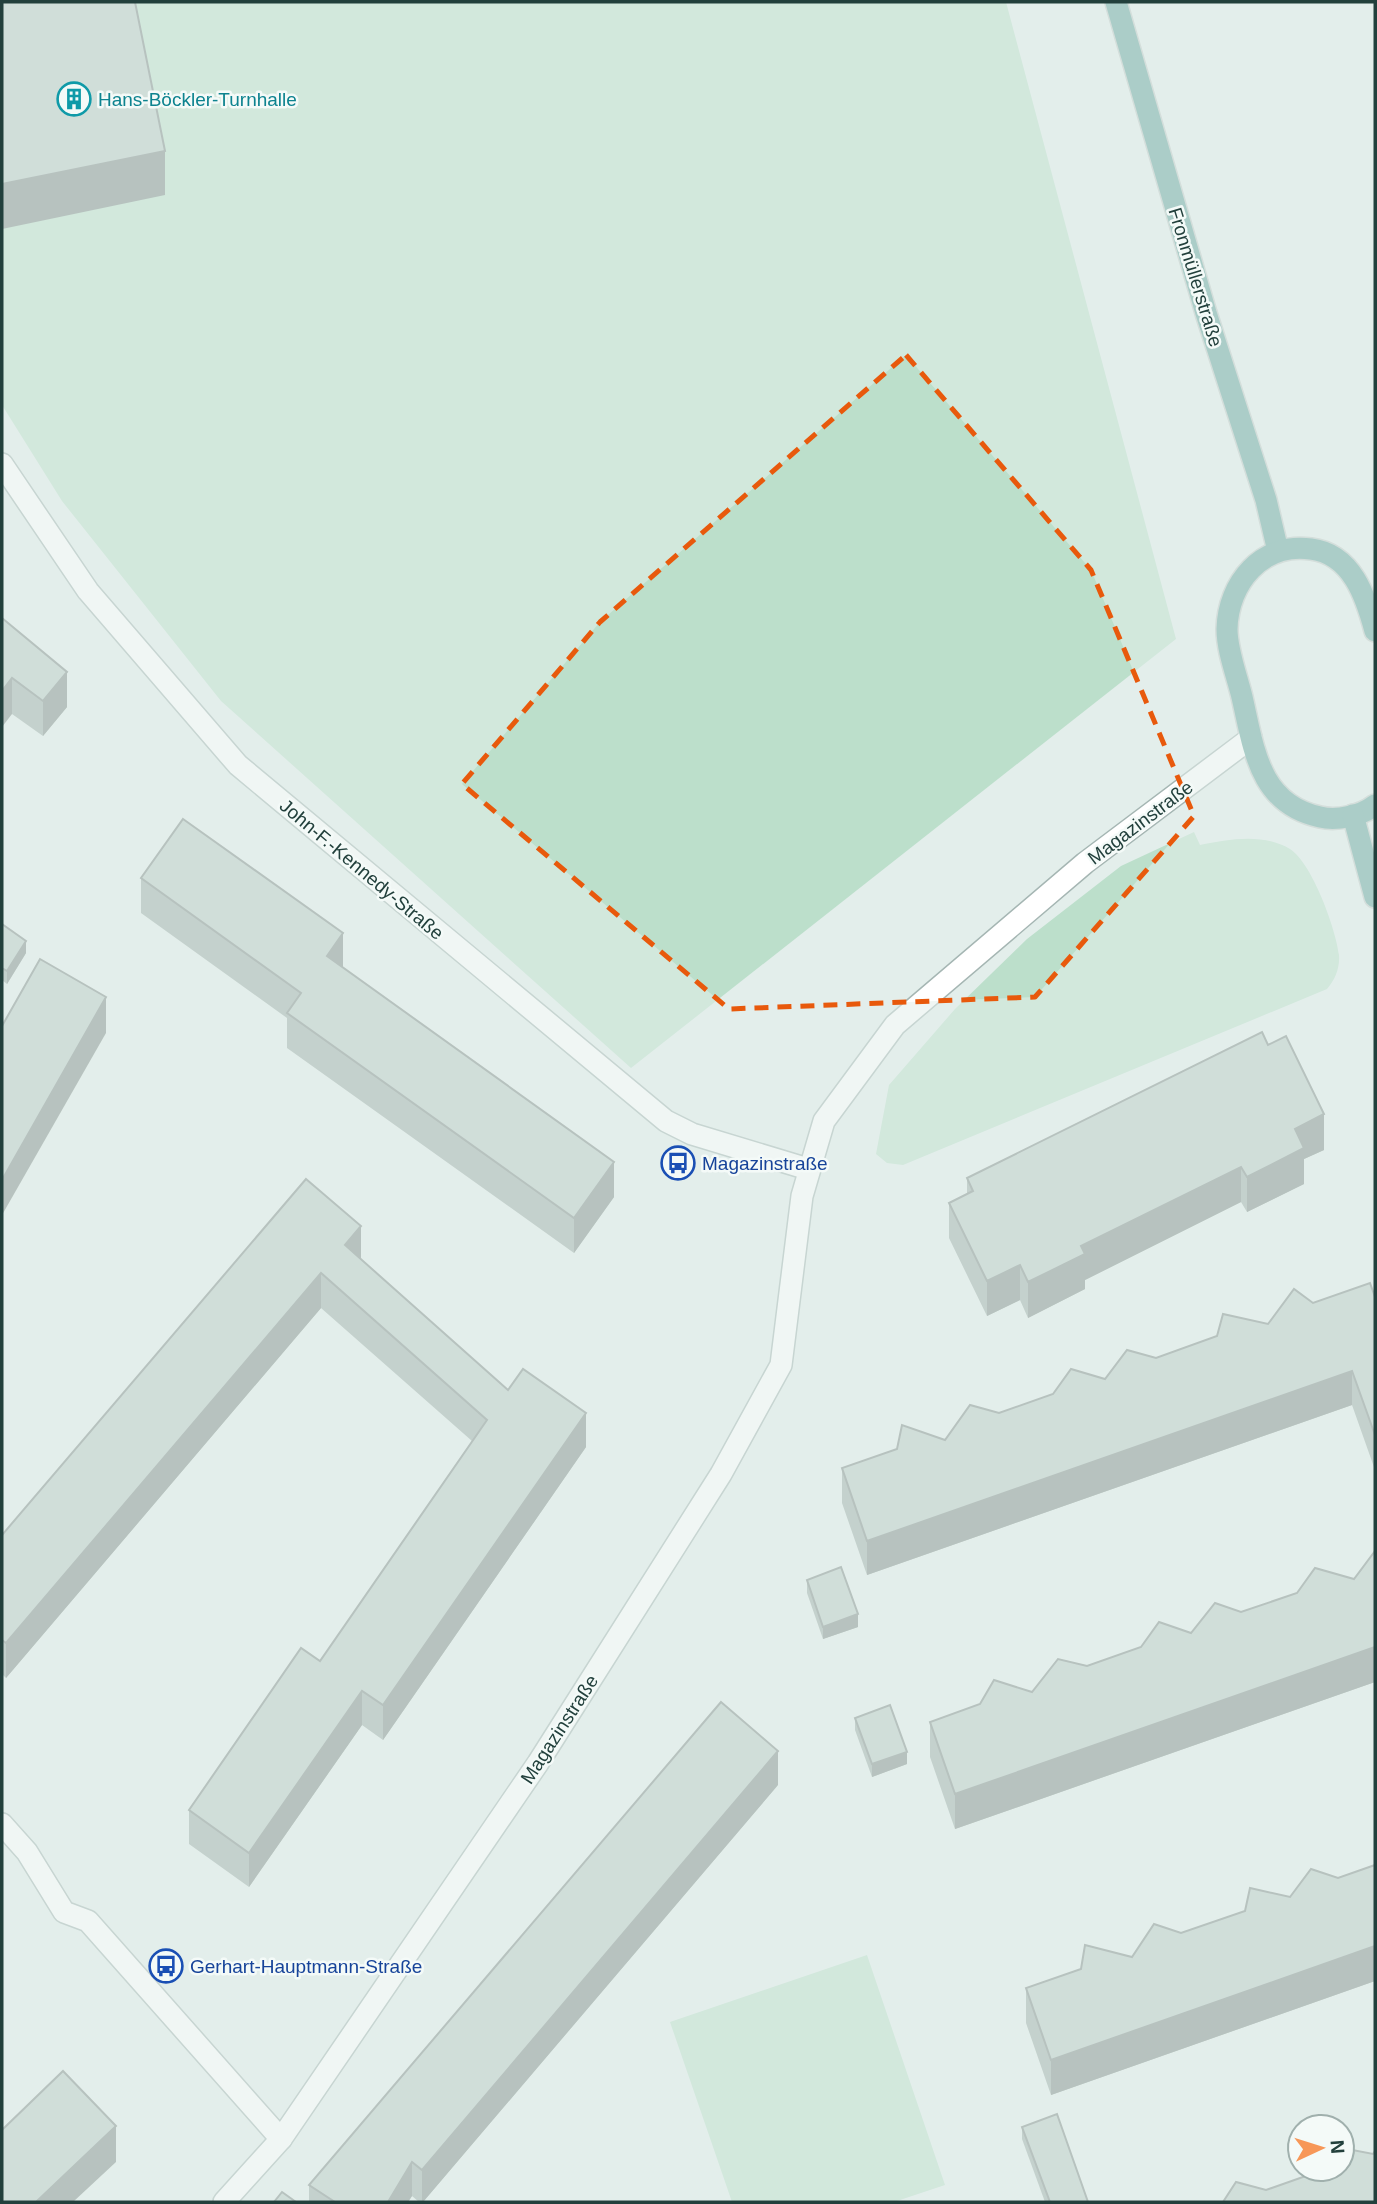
<svg xmlns="http://www.w3.org/2000/svg" width="1377" height="2204" font-family="Helvetica,sans-serif">
  <style>
    .green { fill: #bcdfcb }
    .lines { fill: none; stroke-linecap: round; stroke-linejoin: round }
    .minor-casing { stroke: #a5b6b3; stroke-width: 24 }
    .major-casing { stroke: #c1cac8; stroke-width: 24 }
    .minor { stroke: #fff; stroke-width: 21 }
    .major { stroke: #66a59e; stroke-width: 21 }
    .wall { fill: #9eada9 }
    .shaded-wall { fill: #818d89 }
    .building { fill: #b8c9c4; stroke: #818d89; stroke-width: 2 }
    .marked { fill: none; stroke: #e8590c; stroke-width: 5; stroke-dasharray: 14 9; stroke-linejoin: round }
    .labels { text-anchor: middle; stroke-width: 5; stroke-linejoin: round; paint-order: stroke }
    .culture-label { font-size: 19px; fill: #0d838f; stroke: #f4faf8; text-anchor: start }
    .street-label { font-size: 19px; fill: #22403c; stroke: #f4faf8 }
    .transit-label { font-size: 19px; fill: #164399; stroke: #f4faf8; text-anchor: start }
  </style>
  <rect width="100%" height="100%" fill="#e3eeeb"/>
  <g class="green">
    <path d="M2,2H1006L1176,639L631,1068L221,701L62,501L2,405Z"/>
    <path d="M1194,832L1200,845C1229,839 1263,833 1290,849C1312,863 1336,929 1339,955C1340,968 1335,980 1327,989L903,1165L887,1163L876,1154L889,1085L955,1009L1027,939L1121,866Z"/>
    <path d="M867,1955L945,2185L894,2202H732L670,2022Z"/>
  </g>
  <g class="lines">
    <defs>
      <g id="minor">
        <path d="M2,464L88,591L238,765L666,1121L692,1134L808,1169"/>
        <path d="M2,1824L27,1852L64,1912L88,1921L281,2139"/>
        <path d="M224,2202L281,2139L538,1763L721,1474L754,1414L781,1365L802,1196L824,1121L895,1025L1085,863L1251,738"/>
      </g>
      <g id="major">
        <path d="M1116,2L1206,313L1266,500L1278,551"/>
        <path d="M1375,631C1366,597 1352,554 1311,549C1262,542 1228,583 1227,629C1227,651 1237,676 1242,697C1254,749 1259,804 1320,817C1337,821 1361,816 1375,805"/>
        <path d="M1353,815L1375,897"/>
      </g>
    </defs>
    <use href="#minor" class="minor-casing"/>
    <use href="#major" class="major-casing"/>
    <use href="#minor" class="minor"/>
    <use href="#major" class="major"/>
  </g>
  <g class="wall">
    <path d="M2,618L67,707L43,736L12,714Z"/>
    <path d="M141,878L343,967L614,1197L574,1253L287,1048V1018L141,913Z"/>
    <path d="M2,924L26,953L7,984L2,980Z"/>
    <path d="M1268,1045L1324,1150L1304,1159V1184L1247,1212L1241,1202L1085,1280V1289L1028,1318L1020,1300L987,1316L949,1238V1203L967,1194V1178Z"/>
    <path d="M306,1179L361,1259L508,1390L586,1447L383,1740L362,1725L249,1887L189,1844V1810L320,1661L472,1441L321,1308L6,1678L2,1674V1535Z"/>
    <path d="M1375,1297V1470L1352,1405L867,1575L842,1503V1468L945,1440L999,1413L1105,1379L1156,1358L1268,1324L1313,1303Z"/>
    <path d="M807,1580L858,1627L823,1639L807,1593Z"/>
    <path d="M1191,1633L1375,1682L955,1829L930,1757V1722L1032,1692L1087,1666Z"/>
    <path d="M855,1718L907,1764L872,1777L855,1730Z"/>
    <path d="M778,1785L423,2202H419L412,2196L408,2202H309V2185Z"/>
    <path d="M1375,1865V1981L1051,2095L1026,2023V1988L1132,1957L1181,1933L1290,1897L1338,1878Z"/>
    <path d="M1022,2127L1088,2202H1045L1022,2139Z"/>
  </g>
  <g class="shaded-wall">
    <path d="M165,151V195L2,229V184Z"/>
    <path d="M67,672V707L43,736V701Z"/>
    <path d="M12,678V714L2,727V691Z"/>
    <path d="M343,933V969L327,956Z"/>
    <path d="M26,941V953L7,984V971Z"/>
    <path d="M106,997V1033L2,1215V1180Z"/>
    <path d="M1324,1114V1150L1304,1159V1184L1247,1212V1177L1295,1129Z"/>
    <path d="M614,1162V1197L574,1253V1218Z"/>
    <path d="M1241,1167V1202L1085,1280V1289L1028,1318V1282L1081,1246Z"/>
    <path d="M361,1226V1261L345,1245Z"/>
    <path d="M1020,1265V1300L987,1316V1281Z"/>
    <path d="M321,1273V1308L6,1678V1643Z"/>
    <path d="M1352,1371V1405L867,1575V1541Z"/>
    <path d="M586,1413V1447L383,1740V1705Z"/>
    <path d="M858,1614V1627L823,1639V1627Z"/>
    <path d="M1375,1647V1682L955,1829V1794Z"/>
    <path d="M362,1691V1725L249,1887V1853Z"/>
    <path d="M778,1751V1785L423,2202H422V2170Z"/>
    <path d="M907,1752V1764L872,1777V1764Z"/>
    <path d="M1375,1946V1981L1051,2095V2060Z"/>
    <path d="M116,2126V2162L73,2202H36Z"/>
    <path d="M412,2162V2196L408,2202H388Z"/>
  </g>
  <g class="building">
    <path d="M2,2H135L165,151L2,184Z"/>
    <path d="M2,618L67,672L43,701L12,678L2,691Z"/>
    <path d="M183,819L343,933L327,956L614,1162L574,1218L287,1013L301,993L141,878Z"/>
    <path d="M2,924L26,941L7,971L2,968Z"/>
    <path d="M40,959L106,997L2,1180V1026Z"/>
    <path d="M1262,1032L1268,1045L1286,1036L1324,1114L1295,1129L1304,1148L1247,1177L1241,1167L1081,1246L1085,1254L1028,1282L1020,1265L987,1281L949,1203L973,1191L967,1178Z"/>
    <path d="M306,1179L361,1226L345,1245L508,1390L523,1369L586,1413L383,1705L362,1691L249,1853L189,1810L301,1648L320,1661L487,1420L321,1273L6,1643L2,1640V1535Z"/>
    <path d="M1370,1283L1375,1297V1435L1352,1371L867,1541L842,1468L897,1449L902,1425L945,1440L970,1405L999,1413L1053,1394L1071,1369L1105,1379L1127,1350L1156,1358L1217,1336L1223,1314L1268,1324L1294,1289L1313,1303Z"/>
    <path d="M1375,1551V1647L955,1794L930,1722L980,1704L994,1680L1032,1692L1058,1659L1087,1666L1141,1647L1159,1622L1191,1633L1215,1603L1241,1612L1297,1593L1315,1568L1354,1579Z"/>
    <path d="M841,1567L858,1614L823,1627L807,1580Z"/>
    <path d="M721,1702L778,1751L422,2170L412,2162L388,2202H335L309,2185Z"/>
    <path d="M890,1705L907,1752L872,1764L855,1718Z"/>
    <path d="M1375,1865V1946L1051,2060L1026,1988L1081,1969L1085,1945L1132,1957L1154,1924L1181,1933L1245,1911L1250,1888L1290,1897L1311,1869L1338,1878Z"/>
    <path d="M63,2071L116,2126L36,2202H2V2130Z"/>
    <path d="M1057,2114L1088,2202H1050L1022,2127Z"/>
    <path d="M1342,2148L1373,2154L1375,2151V2202H1223L1236,2182L1266,2190L1320,2171L1321,2169H1342Z"/>
    <path d="M282,2192L296,2202H274Z"/>
  </g>
  <path d="M0 0H1377V2204H0ZM906,355L1091,570L1194,816L1035,997L729,1009L462,784L600,622Z" fill="#e3eeeb" fill-opacity=".55" fill-rule="evenodd"/>
  <path class="marked" d="M906,355L1091,570L1194,816L1035,997L729,1009L462,784L600,622Z"/>
  <defs>
    <symbol id="building-ring" viewBox="-11 -11 22 22"><circle r="9.5" fill="#f4faf8" stroke="#0f9aa8" stroke-width="1.5"/><path d="M-4-6H4V6H1V3H-1V6H-4ZM-2.5-4.3h1.7v1.8h-1.7ZM.8-4.3h1.7v1.8H.8ZM-2.5-1h1.7V.8h-1.7ZM.8-1h1.7V.8H.8Z" fill="#0f9aa8"/></symbol>
    <symbol id="bus-ring" viewBox="-11 -11 22 22"><circle r="9.5" fill="#f4faf8" stroke="#1a4fb4" stroke-width="1.5"/><path d="M-5-6H5V4H4V6H2V4H-2V6H-4V4H-5ZM-3.5-4V0h7V-4ZM-3.5 1.2v1.5H-2V1.2ZM2 1.2v1.5H3.5V1.2Z" fill="#1a4fb4"/></symbol>
  </defs>
  <g fill-rule="evenodd">
    <use href="#building-ring" x="55" y="80" width="38" height="38"/>
    <use href="#bus-ring" x="659" y="1144" width="38" height="38"/>
    <use href="#bus-ring" x="147" y="1947" width="38" height="38"/>
  </g>
  <g class="labels">
    <g class="culture-label">
      <text x="98" y="106">Hans-Böckler-Turnhalle</text>
    </g>
    <g class="street-label">
      <text transform="translate(1196 277) rotate(73)" y="7">Fronmüllerstraße</text>
      <text transform="translate(1140 822) rotate(-37)" y="7">Magazinstraße</text>
      <text transform="translate(362 869) rotate(40)" y="7">John-F.-Kennedy-Straße</text>
      <text transform="translate(559 1729) rotate(-57)" y="7">Magazinstraße</text>
    </g>
    <g class="transit-label">
      <text x="702" y="1170">Magazinstraße</text>
      <text x="190" y="1973">Gerhart-Hauptmann-Straße</text>
    </g>
  </g>
  <rect width="1377" height="2204" fill="none" stroke="#22403c" stroke-width="7"/>
  <g transform="translate(1321 2148) rotate(86)"><circle r="33" fill="#f4faf8" stroke="#a0b0ad" stroke-width="2"/>
  <path d="M0-5L12 26L0 18L-12 26Z" fill="#f79758"/>
  <text y="-10" font-size="19" font-weight="bold" text-anchor="middle" fill="#22403c">N</text>
  </g>
</svg>
